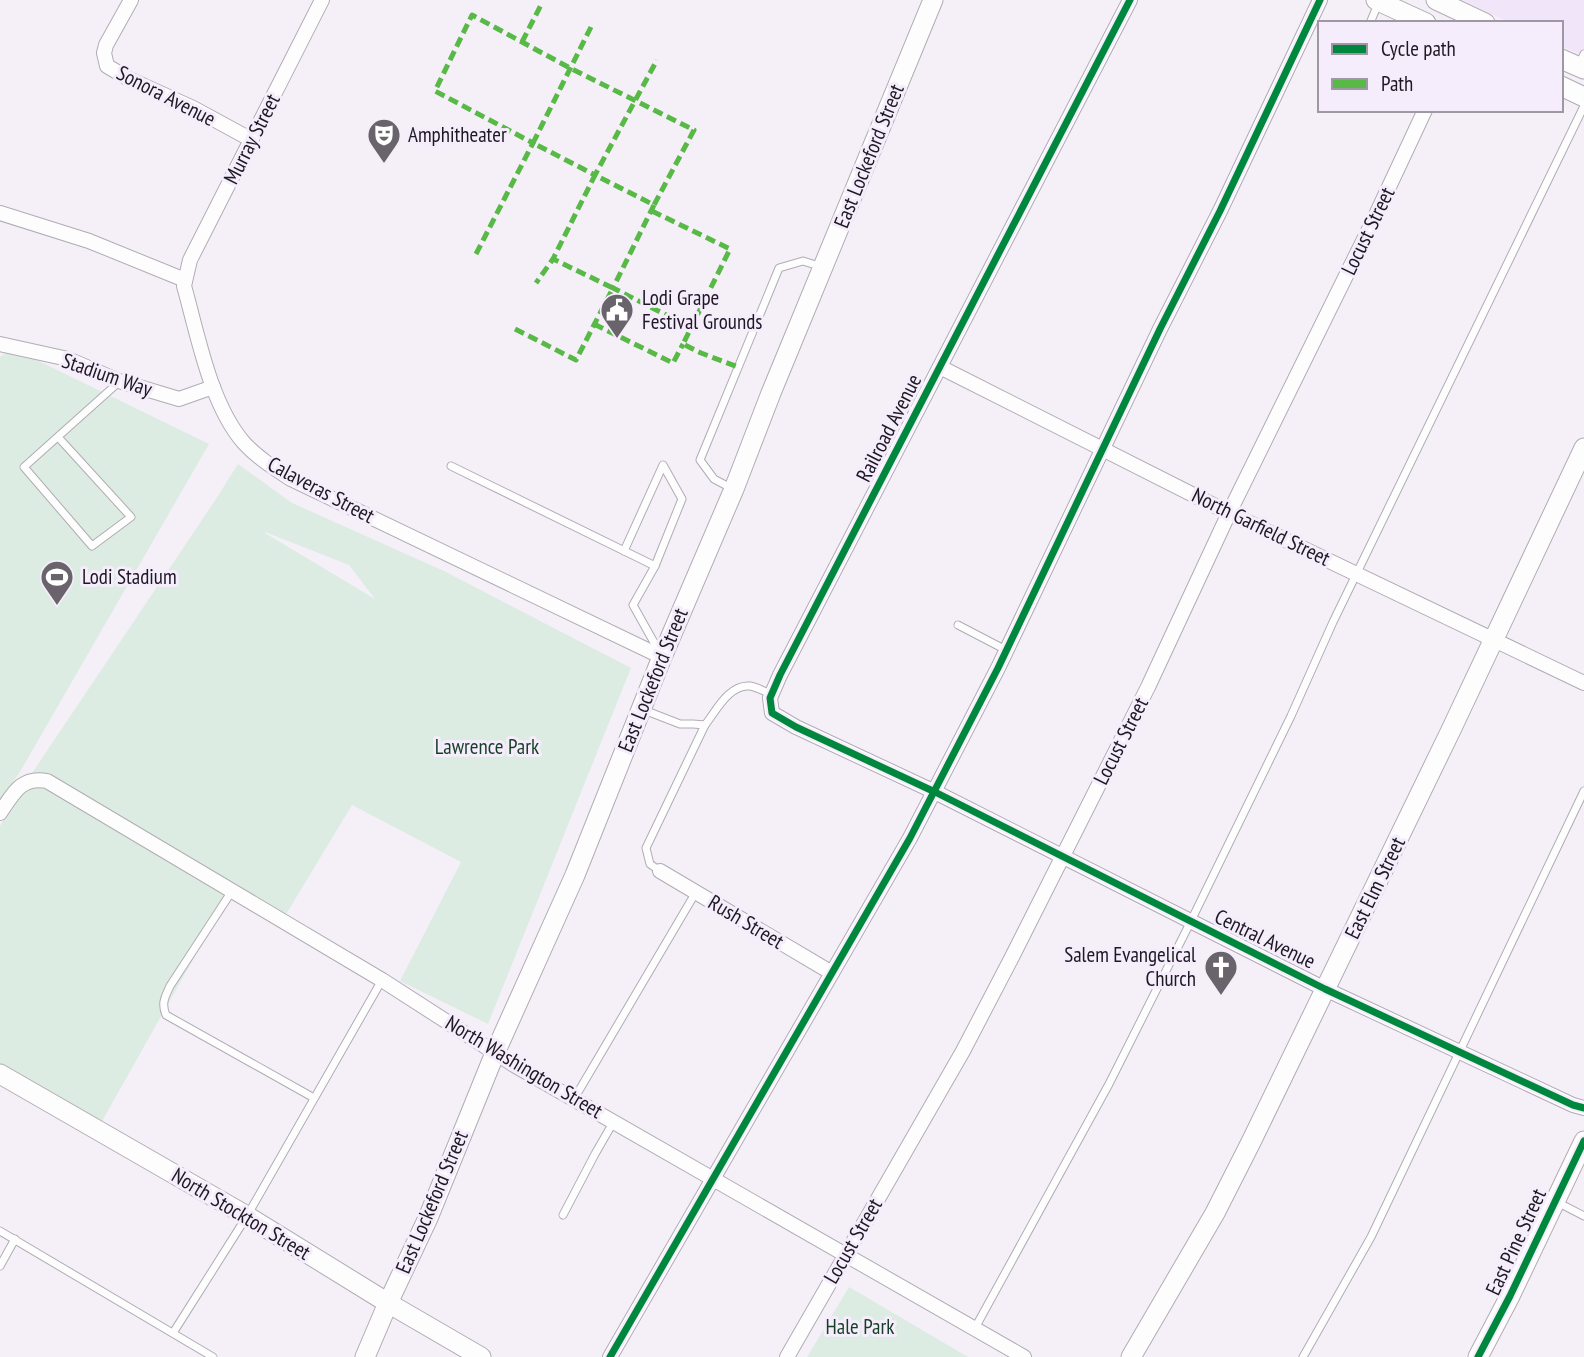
<svg xmlns="http://www.w3.org/2000/svg" width="1584" height="1357" font-family="'PT Sans Narrow',sans-serif">
  <style>
    .built { fill: #f1e5fa }
    .green { fill: #dcece2; fill-rule: evenodd }
    .lines { fill: none; stroke-linecap: round; stroke-linejoin: round }
    .lane-casing { stroke: #b1acb4; stroke-width: 9 }
    .street-casing { stroke: #b1acb4; stroke-width: 16 }
    .secondary-casing { stroke: #b1acb4; stroke-width: 21 }
    .lane { stroke: #fefdfe; stroke-width: 7 }
    .street { stroke: #fefdfe; stroke-width: 14 }
    .secondary { stroke: #fefdfe; stroke-width: 19 }
    .quiet { stroke: #58b947; stroke-width: 5; stroke-dasharray: 10 5; stroke-linecap: butt }
    .cycleway-casing { stroke: #f5edfc; stroke-width: 11 }
    .cycleway { stroke: #00873e; stroke-width: 7 }
    .labels { text-anchor: middle; stroke-width: 6; stroke-linejoin: round; paint-order: stroke }
    .street-label { font-size: 21px; fill: #1d1821; stroke: #f5edfc }
    .poi-label { font-size: 21px; fill: #1d1821; stroke: #f5edfc; text-anchor: start }
    .park-label { font-size: 21px; fill: #153f24; stroke: #f5edfc }
  </style>
  <rect width="100%" height="100%" fill="#f5f0f8"/>
  <path class="built" d="M1462,0H1584V56L1561,46V23H1511Z"/>
  <g class="green">
    <path d="M12,348L209,444L21,770L0,802V357Z"/>
    <path d="M238,464L292,503L444,571L631,668L488,1024L400,981L461,862L352,805L282,921L230,894L97,1130L0,1074V826L26,782L214,502ZM265,532L349,565L375,599L265,533Z"/>
    <path d="M849,1287L968,1357H807Z"/>
  </g>
  <g class="lines">
    <defs>
      <g id="lane">
        <path d="M1370,23L1378,4"/>
        <path d="M1578,66L1584,54"/>
        <path d="M58,437L131,517L92,546L24,467L119,382"/>
        <path d="M451,466L655,566L633,605L661,655"/>
        <path d="M731,488L714,479L700,460L779,268L803,261L822,267"/>
        <path d="M624,551L663,465L682,499L655,566"/>
        <path d="M958,625L1006,650"/>
        <path d="M644,710L680,724H693L705,725C716,711 729,684 750,686C757,687 765,692 771,694"/>
        <path d="M660,871L650,864L646,848L705,725"/>
        <path d="M232,891L170,986C165,997 161,1003 166,1015L314,1098"/>
        <path d="M574,1099L696,892"/>
        <path d="M1555,1201L1584,1216"/>
        <path d="M563,1215L595,1154L614,1121"/>
        <path d="M0,1231L213,1357"/>
        <path d="M0,1266L15,1239"/>
        <path d="M975,1328L1109,1084L1188,927L1291,716L1333,622L1584,106"/>
        <path d="M173,1333L247,1216L382,980"/>
        <path d="M1303,1357L1371,1237L1584,791"/>
      </g>
      <g id="street">
        <path d="M131,0L106,45L104,53L107,66L129,79L193,108L252,140"/>
        <path d="M322,0L190,260L184,286C198,335 210,404 244,443C258,458 274,468 291,479L662,657"/>
        <path d="M1130,0L780,675L770,698L772,713L796,727L935,792L1325,989L1573,1105L1584,1108"/>
        <path d="M0,213L89,241L185,280"/>
        <path d="M0,344L68,359L119,381L179,399L213,387"/>
        <path d="M940,367L1229,513L1584,683"/>
        <path d="M0,813C13,794 21,776 47,781L382,980L514,1065L1024,1357"/>
        <path d="M660,871L832,973"/>
        <path d="M610,1357L910,838L998,668L1160,329L1220,211L1320,0"/>
        <path d="M787,1357L963,1051L1012,957L1148,687L1229,513L1374,219L1425,110"/>
      </g>
      <g id="secondary">
        <path d="M1376,0L1426,23"/>
        <path d="M1436,0L1485,23"/>
        <path d="M1561,59L1584,69"/>
        <path d="M1561,86L1584,97"/>
        <path d="M0,1074L247,1216L388,1303L481,1357"/>
        <path d="M365,1357L388,1303L428,1218L495,1053L575,875L662,657L734,489L771,393L933,0"/>
        <path d="M1131,1357L1215,1213L1251,1142L1451,730L1584,448"/>
        <path d="M1478,1357L1510,1296L1584,1141"/>
      </g>
    </defs>
    <use href="#lane" class="lane-casing"/>
    <use href="#street" class="street-casing"/>
    <use href="#secondary" class="secondary-casing"/>
    <use href="#lane" class="lane"/>
    <use href="#street" class="street"/>
    <use href="#secondary" class="secondary"/>
    <g class="quiet">
      <path d="M591,27L533,143L595,175L657,60"/>
      <path d="M522,42L542,3"/>
      <path d="M654,205L613,288L692,328"/>
      <path d="M652,211L730,249L683,344L701,353L738,367"/>
      <path d="M476,254L533,143L435,91L472,15L570,68L694,130L654,205L595,175L553,259L536,283"/>
      <path d="M594,324L673,363L683,344"/>
      <path d="M515,329L576,360L613,288L553,259"/>
    </g>
    <defs>
      <g id="cycleway">
        <path d="M1130,0L780,675L770,698L772,713L796,727L935,792L1325,989L1573,1105L1584,1108"/>
        <path d="M610,1357L910,838L998,668L1160,329L1220,211L1320,0"/>
        <path d="M1478,1357L1510,1296L1584,1141"/>
      </g>
    </defs>
    <use href="#cycleway" class="cycleway-casing"/>
    <use href="#cycleway" class="cycleway"/>
  </g>
  <defs>
    <symbol id="theatre-pin" viewBox="-11 -11 22 30"><path d="M0 17L-7.5 6A9.5 9.5 0 1 1 7.5 6Z" fill="#69646c" stroke="#f5edfc"/><path d="M-5-5.5Q0-4 5-5.5V0Q5 5 0 6Q-5 5-5 0ZM-3.3-2.5H-1v1.5H-3.3ZM1-2.5H3.3v1.5H1ZM-2.8 1Q0 5.5 2.8 1Z" fill="#fff"/></symbol>
    <symbol id="civic-pin" viewBox="-11 -11 22 30"><path d="M0 17L-7.5 6A9.5 9.5 0 1 1 7.5 6Z" fill="#69646c" stroke="#f5edfc"/><path d="M-.6-6.5H3V-4.5H.6V-3L4-1V1h2V6H-6V1h2V-1L-.6-3ZM-1.2 2.5V6h2.4V2.5Z" fill="#fff"/></symbol>
    <symbol id="stadium-pin" viewBox="-11 -11 22 30"><path d="M0 17L-7.5 6A9.5 9.5 0 1 1 7.5 6Z" fill="#69646c" stroke="#f5edfc"/><path d="M0-5a6.5 5 0 1 0 0 10a6.5 5 0 1 0 0-10ZM-3.5-1.8h7v3.6h-7Z" fill="#fff"/></symbol>
    <symbol id="church-pin" viewBox="-11 -11 22 30"><path d="M0 17L-7.5 6A9.5 9.5 0 1 1 7.5 6Z" fill="#69646c" stroke="#f5edfc"/><path d="M-1.2-6h2.4v3.5h3.3v2.4h-3.3V6h-2.4V-.1h-3.3v-2.4h3.3Z" fill="#fff"/></symbol>
  </defs>
  <g fill-rule="evenodd">
    <use href="#theatre-pin" x="365" y="116" width="38" height="52"/>
    <use href="#civic-pin" x="598" y="291" width="38" height="52"/>
    <use href="#stadium-pin" x="38" y="558" width="38" height="52"/>
    <use href="#church-pin" x="1202" y="948" width="38" height="52"/>
  </g>
  <g class="labels">
    <g class="street-label">
      <text transform="translate(166 96) rotate(27)" y="7">Sonora Avenue</text>
      <text transform="translate(252 139) rotate(-63)" y="7">Murray Street</text>
      <text transform="translate(869 156) rotate(-68)" y="7">East Lockeford Street</text>
      <text transform="translate(1368 231) rotate(-64)" y="7">Locust Street</text>
      <text transform="translate(107 375) rotate(19)" y="7">Stadium Way</text>
      <text transform="translate(889 428) rotate(-63)" y="7">Railroad Avenue</text>
      <text transform="translate(321 490) rotate(28)" y="7">Calaveras Street</text>
      <text transform="translate(1261 527) rotate(26)" y="7">North Garfield Street</text>
      <text transform="translate(653 680) rotate(-68)" y="7">East Lockeford Street</text>
      <text transform="translate(1121 741) rotate(-63)" y="7">Locust Street</text>
      <text transform="translate(1375 888) rotate(-64)" y="7">East Elm Street</text>
      <text transform="translate(746 922) rotate(31)" y="7">Rush Street</text>
      <text transform="translate(1265 939) rotate(26)" y="7">Central Avenue</text>
      <text transform="translate(524 1067) rotate(31)" y="7">North Washington Street</text>
      <text transform="translate(432 1202) rotate(-67)" y="7">East Lockeford Street</text>
      <text transform="translate(241 1214) rotate(31)" y="7">North Stockton Street</text>
      <text transform="translate(853 1241) rotate(-60)" y="7">Locust Street</text>
      <text transform="translate(1516 1242) rotate(-65)" y="7">East Pine Street</text>
    </g>
    <g class="poi-label">
      <text x="408" y="142">Amphitheater</text>
      <text x="642" y="305">Lodi Grape<tspan x="642" dy="24">Festival Grounds</tspan></text>
      <text x="82" y="584">Lodi Stadium</text>
      <text x="1196" y="962" text-anchor="end">Salem Evangelical<tspan x="1196" dy="24">Church</tspan></text>
    </g>
    <g class="park-label">
      <text x="487" y="754">Lawrence Park</text>
      <text x="860" y="1334">Hale Park</text>
    </g>
  </g>
  <rect x="1318" y="21" width="245" height="91" fill="#f5edfc" stroke="#9f98a4" stroke-width="2"/>
  <rect x="1332" y="44" width="35" height="10" fill="#00873e" stroke="#9f98a4" stroke-width="2"/>
  <text x="1381" y="56" font-size="21" fill="#1d1821">Cycle path</text>
  <rect x="1332" y="79" width="35" height="10" fill="#58b947" stroke="#9f98a4" stroke-width="2"/>
  <text x="1381" y="91" font-size="21" fill="#1d1821">Path</text>
</svg>
